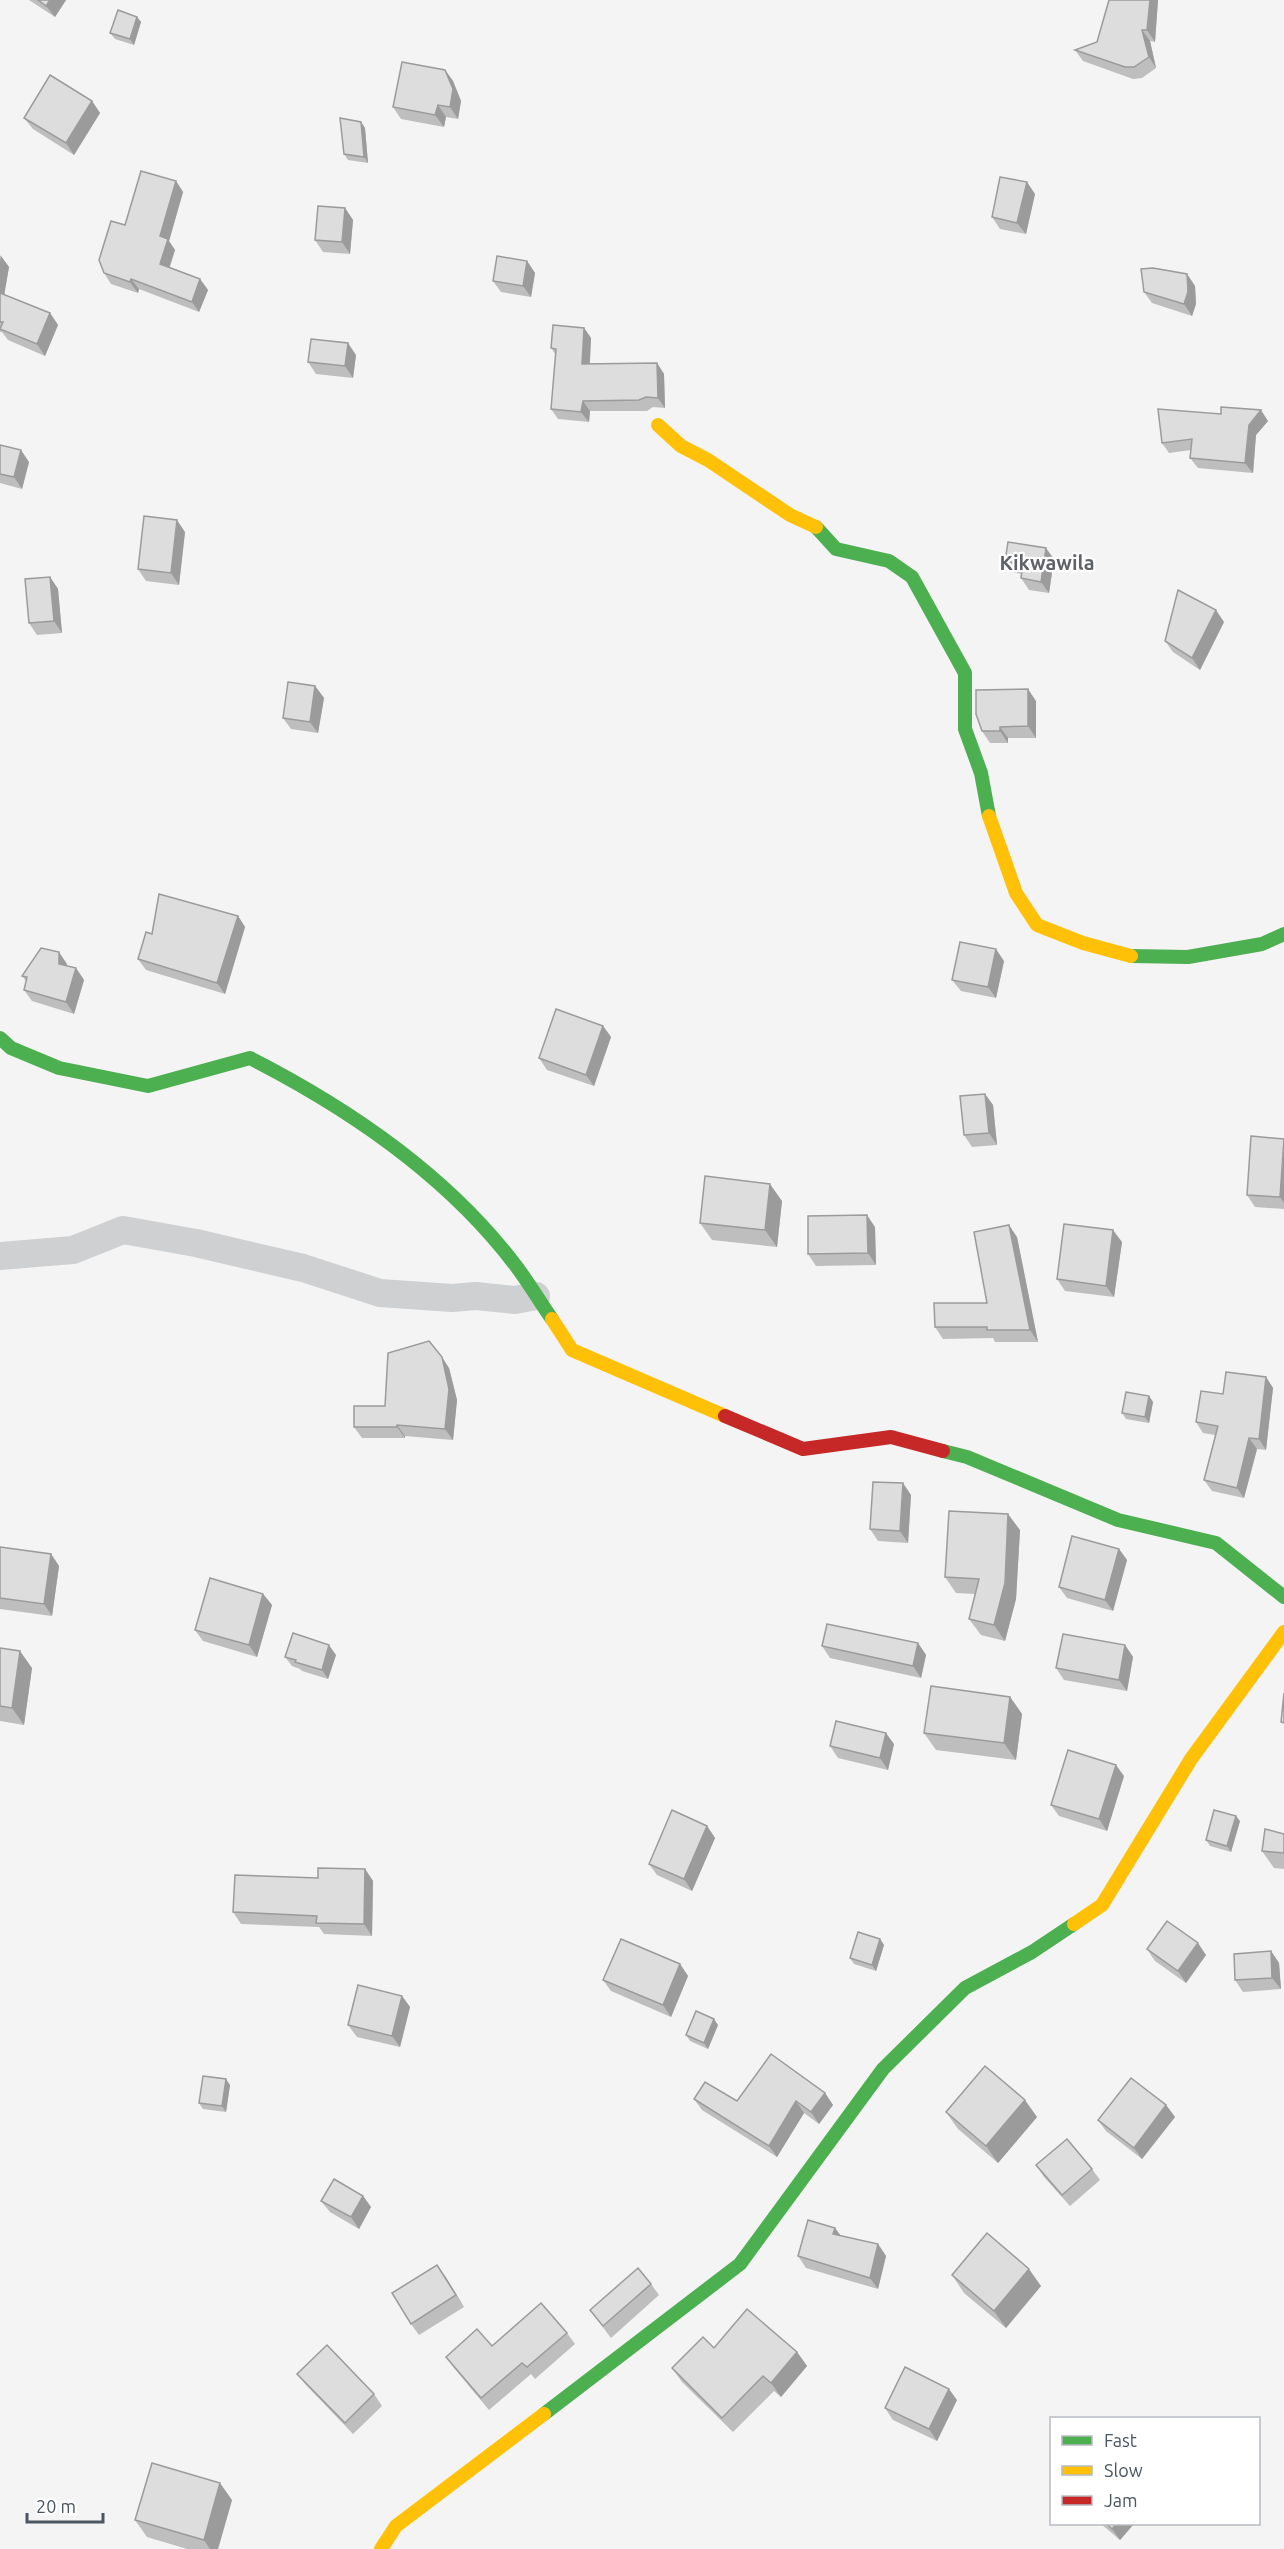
<svg xmlns="http://www.w3.org/2000/svg" width="1284" height="2549" font-family="Ubuntu,sans-serif">
  <style>
    .lines { fill: none; stroke-linecap: round; stroke-linejoin: round }
    .street { stroke: #ced0d2; stroke-width: 28 }
    .fast { stroke: #4caf50; stroke-width: 14 }
    .slow { stroke: #ffc107; stroke-width: 14 }
    .jam { stroke: #c62828; stroke-width: 14 }
    .wall { fill: #bebebf }
    .shaded-wall { fill: #9b9b9b }
    .building { fill: #ddddde; stroke: #9b9b9b; stroke-width: 1.5 }
    .labels { text-anchor: middle; stroke-width: 4.5; stroke-linejoin: round; paint-order: stroke }
    .quarter-label { font-size: 20px; font-weight: bold; fill: #5f6368; stroke: #fff }
  </style>
  <rect width="100%" height="100%" fill="#f4f4f4"/>
  <g class="lines">
    <path class="street" d="M0,1256L73,1250L123,1230L196,1243L303,1268L380,1293L452,1298L476,1296L515,1300L536,1296"/>
    <g class="fast">
      <path d="M816,527L836,549L889,561L912,577L965,673V729L981,773L989,816"/>
      <path d="M1131,956L1188,957L1262,944L1284,934"/>
      <path d="M0,1038L11,1048L59,1068L148,1086L250,1058C348,1108 449,1177 516,1266C529,1283 540,1302 552,1319"/>
      <path d="M943,1451L967,1457L1118,1520L1216,1543L1284,1597"/>
      <path d="M544,2414L740,2264L883,2069L965,1988L1032,1952L1074,1924"/>
    </g>
    <g class="slow">
      <path d="M658,425L681,446L708,460L790,515L816,527"/>
      <path d="M989,816L1016,893L1037,925L1083,943L1131,956"/>
      <path d="M552,1319L572,1350L725,1416"/>
      <path d="M1074,1924L1102,1905L1191,1759L1284,1632"/>
      <path d="M381,2549L396,2526L544,2414"/>
    </g>
    <path class="jam" d="M725,1416L803,1449L891,1437L943,1451"/>
  </g>
  <g class="wall">
    <path d="M29,0H66L55,17Z"/>
    <path d="M1109,0H1158L1155,42L1150,41L1156,68L1142,78L1133,79L1083,61L1075,50L1097,42Z"/>
    <path d="M137,17L141,22L134,45L115,39L110,33Z"/>
    <path d="M445,70L453,81L461,101L458,119L446,117L444,127L401,119L393,107Z"/>
    <path d="M92,101L100,113L74,155L33,129L24,118Z"/>
    <path d="M361,122L365,128L368,163L348,160L344,154Z"/>
    <path d="M176,181L183,192L169,241L175,250L170,267L200,279L208,290L199,312L139,289L138,293L111,284L104,273L125,225Z"/>
    <path d="M1035,194L1026,234L1000,229L992,217Z"/>
    <path d="M345,208L353,220L350,254L323,252L315,240Z"/>
    <path d="M0,255L9,267L4,295L50,313L58,325L45,356L8,340L2,332H0Z"/>
    <path d="M527,261L535,273L531,297L501,292L493,281Z"/>
    <path d="M1187,274L1195,286L1196,304L1192,316L1152,303L1144,292Z"/>
    <path d="M584,328L591,338L590,364L657,363L664,374L665,408L653,407L647,411H590L589,422L558,419L551,409L556,355L551,348Z"/>
    <path d="M356,355L353,378L316,374L308,362Z"/>
    <path d="M1268,421L1256,435L1253,473L1198,468L1190,458L1191,450L1169,453L1162,443Z"/>
    <path d="M0,445L29,462L22,489L0,483Z"/>
    <path d="M185,532L179,585L146,581L138,569Z"/>
    <path d="M1054,559L1049,593L1029,590L1021,578V574L1013,572L1005,561Z"/>
    <path d="M50,577L58,589L62,633L37,635L29,623Z"/>
    <path d="M1224,622L1200,670L1173,652L1165,641Z"/>
    <path d="M315,686L324,698L318,733L291,729L283,718Z"/>
    <path d="M1036,701V738H1008V743H990L982,731Z"/>
    <path d="M238,916L245,927L225,994L146,970L138,959L152,934Z"/>
    <path d="M1004,961L996,998L961,991L952,980Z"/>
    <path d="M67,964V966L76,968L84,980L74,1014L32,1001L24,990L26,981L22,976Z"/>
    <path d="M603,1026L611,1037L594,1086L547,1070L539,1058Z"/>
    <path d="M985,1094L993,1105L997,1145L972,1147L964,1135Z"/>
    <path d="M1284,1139V1209L1255,1207L1247,1195Z"/>
    <path d="M782,1201L777,1247L712,1240L700,1223Z"/>
    <path d="M875,1227L876,1265L816,1266L808,1254Z"/>
    <path d="M1017,1237L1038,1342H995L993,1338L943,1339L935,1327L987,1303Z"/>
    <path d="M1122,1242L1114,1297L1065,1291L1057,1279Z"/>
    <path d="M449,1368L457,1400L453,1440L405,1436V1438H362L354,1427L385,1406Z"/>
    <path d="M1266,1377L1273,1388L1266,1450L1257,1449L1244,1498L1212,1491L1204,1480L1215,1435L1203,1433L1196,1422L1223,1394Z"/>
    <path d="M1149,1396L1153,1402L1149,1423L1126,1419L1122,1413Z"/>
    <path d="M911,1495L908,1543L878,1541L870,1529Z"/>
    <path d="M1020,1530L1016,1599L1005,1641L981,1635L969,1619L975,1594L956,1593L945,1577Z"/>
    <path d="M0,1547L51,1554L59,1566L52,1616L0,1609Z"/>
    <path d="M1119,1549L1127,1560L1113,1611L1067,1598L1059,1587Z"/>
    <path d="M263,1594L272,1605L257,1657L203,1641L195,1630Z"/>
    <path d="M918,1643L926,1655L921,1678L830,1658L822,1646Z"/>
    <path d="M1125,1645L1133,1657L1127,1691L1064,1680L1056,1668Z"/>
    <path d="M0,1648L32,1668L24,1725L0,1721Z"/>
    <path d="M336,1655L328,1679L302,1671L300,1669L292,1666L285,1657Z"/>
    <path d="M1010,1697L1022,1714L1016,1760L936,1750L924,1733Z"/>
    <path d="M894,1744L888,1770L838,1758L830,1746Z"/>
    <path d="M1124,1776L1107,1831L1059,1816L1051,1805Z"/>
    <path d="M1240,1821L1231,1852L1210,1846L1206,1840Z"/>
    <path d="M707,1826L715,1838L692,1891L657,1875L649,1864Z"/>
    <path d="M1284,1834V1869L1274,1868L1262,1851Z"/>
    <path d="M365,1869L373,1881L372,1936L324,1934L319,1927L241,1924L233,1912L318,1878Z"/>
    <path d="M880,1939L884,1945L876,1971L854,1964L850,1958Z"/>
    <path d="M1147,1949L1206,1955L1186,1983L1155,1961Z"/>
    <path d="M1271,1951L1279,1963L1281,1989L1243,1992L1235,1980Z"/>
    <path d="M680,1964L688,1976L671,2017L611,1991L603,1980Z"/>
    <path d="M402,1996L410,2007L400,2047L357,2037L348,2025Z"/>
    <path d="M718,2025L708,2049L690,2041L686,2035Z"/>
    <path d="M230,2085L226,2112L203,2109L199,2103Z"/>
    <path d="M825,2093L833,2105L819,2124L804,2113L777,2157L702,2110L694,2099L737,2101Z"/>
    <path d="M1166,2105L1175,2117L1142,2159L1106,2131L1098,2120Z"/>
    <path d="M946,2112L1037,2117L998,2163L958,2129Z"/>
    <path d="M1036,2165L1092,2169L1100,2180L1070,2206L1044,2177Z"/>
    <path d="M363,2196L371,2207L359,2229L330,2212L321,2201Z"/>
    <path d="M835,2228L841,2236L878,2244L886,2256L878,2289L806,2268L798,2256Z"/>
    <path d="M952,2275L1041,2286L1006,2328L964,2293Z"/>
    <path d="M445,2276L464,2307L419,2335L411,2324Z"/>
    <path d="M651,2284L659,2295L611,2338L590,2310Z"/>
    <path d="M567,2333L575,2344L535,2379L531,2374L489,2410L454,2368L446,2357Z"/>
    <path d="M714,2348L797,2352L807,2366L781,2397L774,2391L733,2432L682,2382L672,2368Z"/>
    <path d="M297,2374L374,2394L382,2406L353,2434L306,2385Z"/>
    <path d="M957,2400L937,2441L893,2420L885,2408Z"/>
    <path d="M232,2500L218,2549H187L147,2537L135,2520Z"/>
    <path d="M1100,2523H1132L1133,2525L1120,2540Z"/>
  </g>
  <g class="shaded-wall">
    <path d="M50,0H66L55,17L46,6Z"/>
    <path d="M1150,0H1158L1155,42L1147,30Z"/>
    <path d="M137,17L141,22L134,45L130,39Z"/>
    <path d="M1142,30L1150,41L1156,68L1149,57Z"/>
    <path d="M445,70L453,81L461,101L458,119L450,107Z"/>
    <path d="M92,101L100,113L74,155L66,143Z"/>
    <path d="M438,105L446,117L444,127L435,115Z"/>
    <path d="M361,122L365,128L368,163L364,157Z"/>
    <path d="M176,181L183,192L169,241L175,250L167,274L160,264V236Z"/>
    <path d="M1027,182L1035,194L1026,234L1017,223Z"/>
    <path d="M345,208L353,220L350,254L342,242Z"/>
    <path d="M1,256L9,267L3,302L0,298V262Z"/>
    <path d="M527,261L535,273L531,297L523,286Z"/>
    <path d="M1187,274L1195,286L1196,304L1192,316L1184,304Z"/>
    <path d="M131,279L139,289L138,293L130,282Z"/>
    <path d="M200,279L208,290L199,312L192,302Z"/>
    <path d="M50,313L58,325L45,356L37,344Z"/>
    <path d="M584,328L591,338L589,375L582,364Z"/>
    <path d="M348,343L356,355L353,378L345,366Z"/>
    <path d="M657,363L664,374L665,408L658,398Z"/>
    <path d="M583,401L590,411L589,422L581,412Z"/>
    <path d="M1261,410L1268,421L1256,435L1253,473L1245,463L1249,425Z"/>
    <path d="M21,450L29,462L22,489L14,477Z"/>
    <path d="M177,520L185,532L179,585L171,573Z"/>
    <path d="M1046,548L1054,559L1049,593L1041,582Z"/>
    <path d="M50,577L58,589L62,633L54,621Z"/>
    <path d="M1216,610L1224,622L1200,670L1192,658Z"/>
    <path d="M315,686L324,698L318,733L310,722Z"/>
    <path d="M1028,689L1036,701V738L1028,726Z"/>
    <path d="M1000,727L1008,738V743L1000,731Z"/>
    <path d="M238,916L245,927L225,994L217,983Z"/>
    <path d="M996,949L1004,961L996,998L988,987Z"/>
    <path d="M59,952L67,964L68,975L59,964Z"/>
    <path d="M76,968L84,980L74,1014L66,1002Z"/>
    <path d="M603,1026L611,1037L594,1086L586,1075Z"/>
    <path d="M985,1094L993,1105L997,1145L989,1133Z"/>
    <path d="M1284,1148V1203L1280,1197Z"/>
    <path d="M770,1184L782,1201L777,1247L765,1230Z"/>
    <path d="M867,1215L875,1227L876,1265L868,1253Z"/>
    <path d="M1009,1225L1017,1237L1038,1342L1030,1330Z"/>
    <path d="M1113,1230L1122,1242L1114,1297L1106,1286Z"/>
    <path d="M442,1357L449,1368L457,1400L453,1440L445,1429Z"/>
    <path d="M1266,1377L1273,1388L1266,1450L1259,1439Z"/>
    <path d="M1149,1396L1153,1402L1149,1423L1145,1417Z"/>
    <path d="M397,1425L405,1436V1438L397,1427Z"/>
    <path d="M1249,1438L1257,1449L1244,1498L1237,1488Z"/>
    <path d="M903,1483L911,1495L908,1543L900,1531Z"/>
    <path d="M1008,1514L1020,1530L1016,1599L1005,1641L994,1625Z"/>
    <path d="M1119,1549L1127,1560L1113,1611L1105,1600Z"/>
    <path d="M51,1554L59,1566L52,1616L44,1604Z"/>
    <path d="M263,1594L272,1605L257,1657L249,1645Z"/>
    <path d="M918,1643L926,1655L921,1678L913,1666Z"/>
    <path d="M329,1645L336,1655L328,1679L322,1670Z"/>
    <path d="M1125,1645L1133,1657L1127,1691L1119,1680Z"/>
    <path d="M20,1651L32,1668L24,1725L12,1708Z"/>
    <path d="M1010,1697L1022,1714L1016,1760L1004,1743Z"/>
    <path d="M886,1733L894,1744L888,1770L880,1758Z"/>
    <path d="M1116,1765L1124,1776L1107,1831L1099,1819Z"/>
    <path d="M1236,1816L1240,1821L1231,1852L1227,1846Z"/>
    <path d="M707,1826L715,1838L692,1891L684,1879Z"/>
    <path d="M365,1869L373,1881L372,1936L364,1924Z"/>
    <path d="M880,1939L884,1945L876,1971L872,1965Z"/>
    <path d="M1198,1943L1206,1955L1186,1983L1178,1971Z"/>
    <path d="M1271,1951L1279,1963L1281,1989L1272,1978Z"/>
    <path d="M680,1964L688,1976L671,2017L663,2005Z"/>
    <path d="M402,1996L410,2007L400,2047L392,2036Z"/>
    <path d="M714,2019L718,2025L708,2049L704,2043Z"/>
    <path d="M226,2079L230,2085L226,2112L222,2106Z"/>
    <path d="M825,2093L833,2105L819,2124L811,2112Z"/>
    <path d="M1025,2100L1037,2117L998,2163L986,2146Z"/>
    <path d="M796,2101L804,2113L777,2157L769,2146Z"/>
    <path d="M1166,2105L1175,2117L1142,2159L1134,2148Z"/>
    <path d="M363,2196L371,2207L359,2229L351,2217Z"/>
    <path d="M835,2228L843,2239L833,2234Z"/>
    <path d="M878,2244L886,2256L878,2289L870,2278Z"/>
    <path d="M437,2265L445,2276L464,2307L456,2295Z"/>
    <path d="M1029,2269L1041,2286L1006,2328L994,2311Z"/>
    <path d="M797,2352L807,2366L781,2397L771,2383Z"/>
    <path d="M949,2389L957,2400L937,2441L929,2429Z"/>
    <path d="M220,2483L232,2500L218,2549H210L204,2540Z"/>
    <path d="M1117,2523H1132L1133,2525L1120,2540L1112,2529Z"/>
  </g>
  <g class="building">
    <path d="M38,0H50L46,6Z"/>
    <path d="M1109,0H1150L1147,30H1142L1149,57L1134,67H1125L1075,50L1097,42Z"/>
    <path d="M118,10L137,17L130,39L110,33Z"/>
    <path d="M402,62L445,70L453,89L450,107L438,105L435,115L393,107Z"/>
    <path d="M50,75L92,101L66,143L24,118Z"/>
    <path d="M340,118L361,122L364,157L344,154Z"/>
    <path d="M141,171L176,181L160,236L168,239L160,264L200,279L192,302L131,279L130,282L104,273L99,260L111,221L125,225Z"/>
    <path d="M1000,177L1027,182L1017,223L992,217Z"/>
    <path d="M318,206L345,208L342,242L315,240Z"/>
    <path d="M497,256L527,261L523,286L493,281Z"/>
    <path d="M1153,268L1187,274L1188,292L1184,304L1144,292L1141,269Z"/>
    <path d="M0,293L50,313L37,344L0,329L3,322H0Z"/>
    <path d="M553,325L584,328L582,364L657,363L658,398L646,397L639,400L583,401L581,412L551,409L556,349L551,348Z"/>
    <path d="M311,339L348,343L345,366L308,362Z"/>
    <path d="M1221,407L1261,410L1249,425L1245,463L1190,458L1192,439L1162,443L1158,409L1221,414Z"/>
    <path d="M0,445L21,450L14,477L0,474Z"/>
    <path d="M144,516L177,520L171,573L138,569Z"/>
    <path d="M1008,542L1046,548L1041,582L1021,578L1023,564L1005,561Z"/>
    <path d="M50,577L54,621L29,623L25,579Z"/>
    <path d="M1178,590L1216,610L1192,658L1165,641Z"/>
    <path d="M288,682L315,686L310,722L283,718Z"/>
    <path d="M1028,689V726L1000,727V731H982L976,714V690Z"/>
    <path d="M159,894L238,916L217,983L138,959L146,932L152,934Z"/>
    <path d="M960,942L996,949L988,987L952,980Z"/>
    <path d="M41,948L59,952V964L76,968L66,1002L24,990L27,977L22,976Z"/>
    <path d="M556,1009L603,1026L586,1075L539,1058Z"/>
    <path d="M985,1094L989,1133L964,1135L960,1096Z"/>
    <path d="M1251,1136L1284,1139L1280,1197L1247,1195Z"/>
    <path d="M705,1176L770,1184L765,1230L700,1223Z"/>
    <path d="M867,1215L868,1253L808,1254V1216Z"/>
    <path d="M1064,1224L1113,1230L1106,1286L1057,1279Z"/>
    <path d="M1009,1225L1030,1330H987V1327H935L934,1303H987L974,1232Z"/>
    <path d="M429,1341L442,1357L449,1389L445,1429L397,1425V1427H354V1406H385L388,1353Z"/>
    <path d="M1226,1372L1266,1377L1259,1439L1249,1438L1237,1488L1204,1480L1218,1426L1196,1422L1201,1391L1223,1394Z"/>
    <path d="M1126,1392L1149,1396L1145,1417L1122,1413Z"/>
    <path d="M873,1482L903,1483L900,1531L870,1529Z"/>
    <path d="M949,1511L1008,1514L1005,1583L994,1625L969,1619L979,1579L945,1577Z"/>
    <path d="M1072,1536L1119,1549L1105,1600L1059,1587Z"/>
    <path d="M0,1547L51,1554L44,1604L0,1598Z"/>
    <path d="M210,1578L263,1594L249,1645L195,1630Z"/>
    <path d="M827,1624L918,1643L913,1666L822,1646Z"/>
    <path d="M293,1633L329,1645L322,1670L295,1662L296,1660L285,1657Z"/>
    <path d="M1063,1634L1125,1645L1119,1680L1056,1668Z"/>
    <path d="M0,1648L20,1651L12,1708L0,1706Z"/>
    <path d="M931,1686L1010,1697L1004,1743L924,1733Z"/>
    <path d="M1284,1693V1723L1281,1722Z"/>
    <path d="M836,1721L886,1733L880,1758L830,1746Z"/>
    <path d="M1068,1750L1116,1765L1099,1819L1051,1805Z"/>
    <path d="M672,1810L707,1826L684,1879L649,1864Z"/>
    <path d="M1214,1810L1236,1816L1227,1846L1206,1840Z"/>
    <path d="M1265,1829L1284,1834V1853L1262,1851Z"/>
    <path d="M318,1868L365,1869L364,1924L316,1923L317,1916L233,1912L235,1875L318,1878Z"/>
    <path d="M1167,1921L1198,1943L1178,1971L1147,1949Z"/>
    <path d="M858,1932L880,1939L872,1965L850,1958Z"/>
    <path d="M621,1939L680,1964L663,2005L603,1980Z"/>
    <path d="M1271,1951L1272,1978L1235,1980L1234,1954Z"/>
    <path d="M358,1985L402,1996L392,2036L348,2025Z"/>
    <path d="M696,2011L714,2019L704,2043L686,2035Z"/>
    <path d="M771,2054L825,2093L811,2112L796,2101L769,2146L694,2099L705,2082L737,2101Z"/>
    <path d="M985,2066L1025,2100L986,2146L946,2112Z"/>
    <path d="M203,2076L226,2079L222,2106L199,2103Z"/>
    <path d="M1131,2078L1166,2105L1134,2148L1098,2120Z"/>
    <path d="M1067,2139L1092,2169L1062,2195L1036,2165Z"/>
    <path d="M334,2179L363,2196L351,2217L321,2201Z"/>
    <path d="M808,2220L835,2228L833,2234L878,2244L870,2278L798,2256Z"/>
    <path d="M987,2233L1029,2269L994,2311L952,2275Z"/>
    <path d="M437,2265L456,2295L411,2324L392,2293Z"/>
    <path d="M638,2268L651,2284L603,2326L590,2310Z"/>
    <path d="M541,2303L567,2333L527,2367L522,2363L481,2398L446,2357L477,2329L492,2346Z"/>
    <path d="M747,2309L797,2352L771,2383L763,2376L722,2418L672,2368L703,2337L714,2348Z"/>
    <path d="M327,2345L374,2394L345,2423L297,2374Z"/>
    <path d="M905,2367L949,2389L929,2429L885,2408Z"/>
    <path d="M152,2463L220,2483L204,2540L135,2520Z"/>
    <path d="M1106,2523H1117L1112,2529Z"/>
  </g>
  <g class="labels">
    <g class="quarter-label">
      <text x="1047" y="570">Kikwawila</text>
    </g>
  </g>
  <rect x="1050" y="2417" width="210" height="108" fill="#ffffff" stroke="#b7bbc0" stroke-width="1.5"/>
  <rect x="1062" y="2436" width="30" height="9" fill="#4caf50" stroke="#b7bbc0" stroke-width="1.5"/>
  <text x="1104" y="2447" font-size="18" fill="#4a5661">Fast</text>
  <rect x="1062" y="2466" width="30" height="9" fill="#ffc107" stroke="#b7bbc0" stroke-width="1.5"/>
  <text x="1104" y="2477" font-size="18" fill="#4a5661">Slow</text>
  <rect x="1062" y="2496" width="30" height="9" fill="#c62828" stroke="#b7bbc0" stroke-width="1.5"/>
  <text x="1104" y="2507" font-size="18" fill="#4a5661">Jam</text>
  <path d="M27 2513v9h76v-9" fill="none" stroke="#4a5661" stroke-width="3"/>
  <text x="36" y="2513" font-size="18" fill="#4a5661" stroke="#ffffff" stroke-width="4.5" paint-order="stroke">20 m</text>
</svg>
